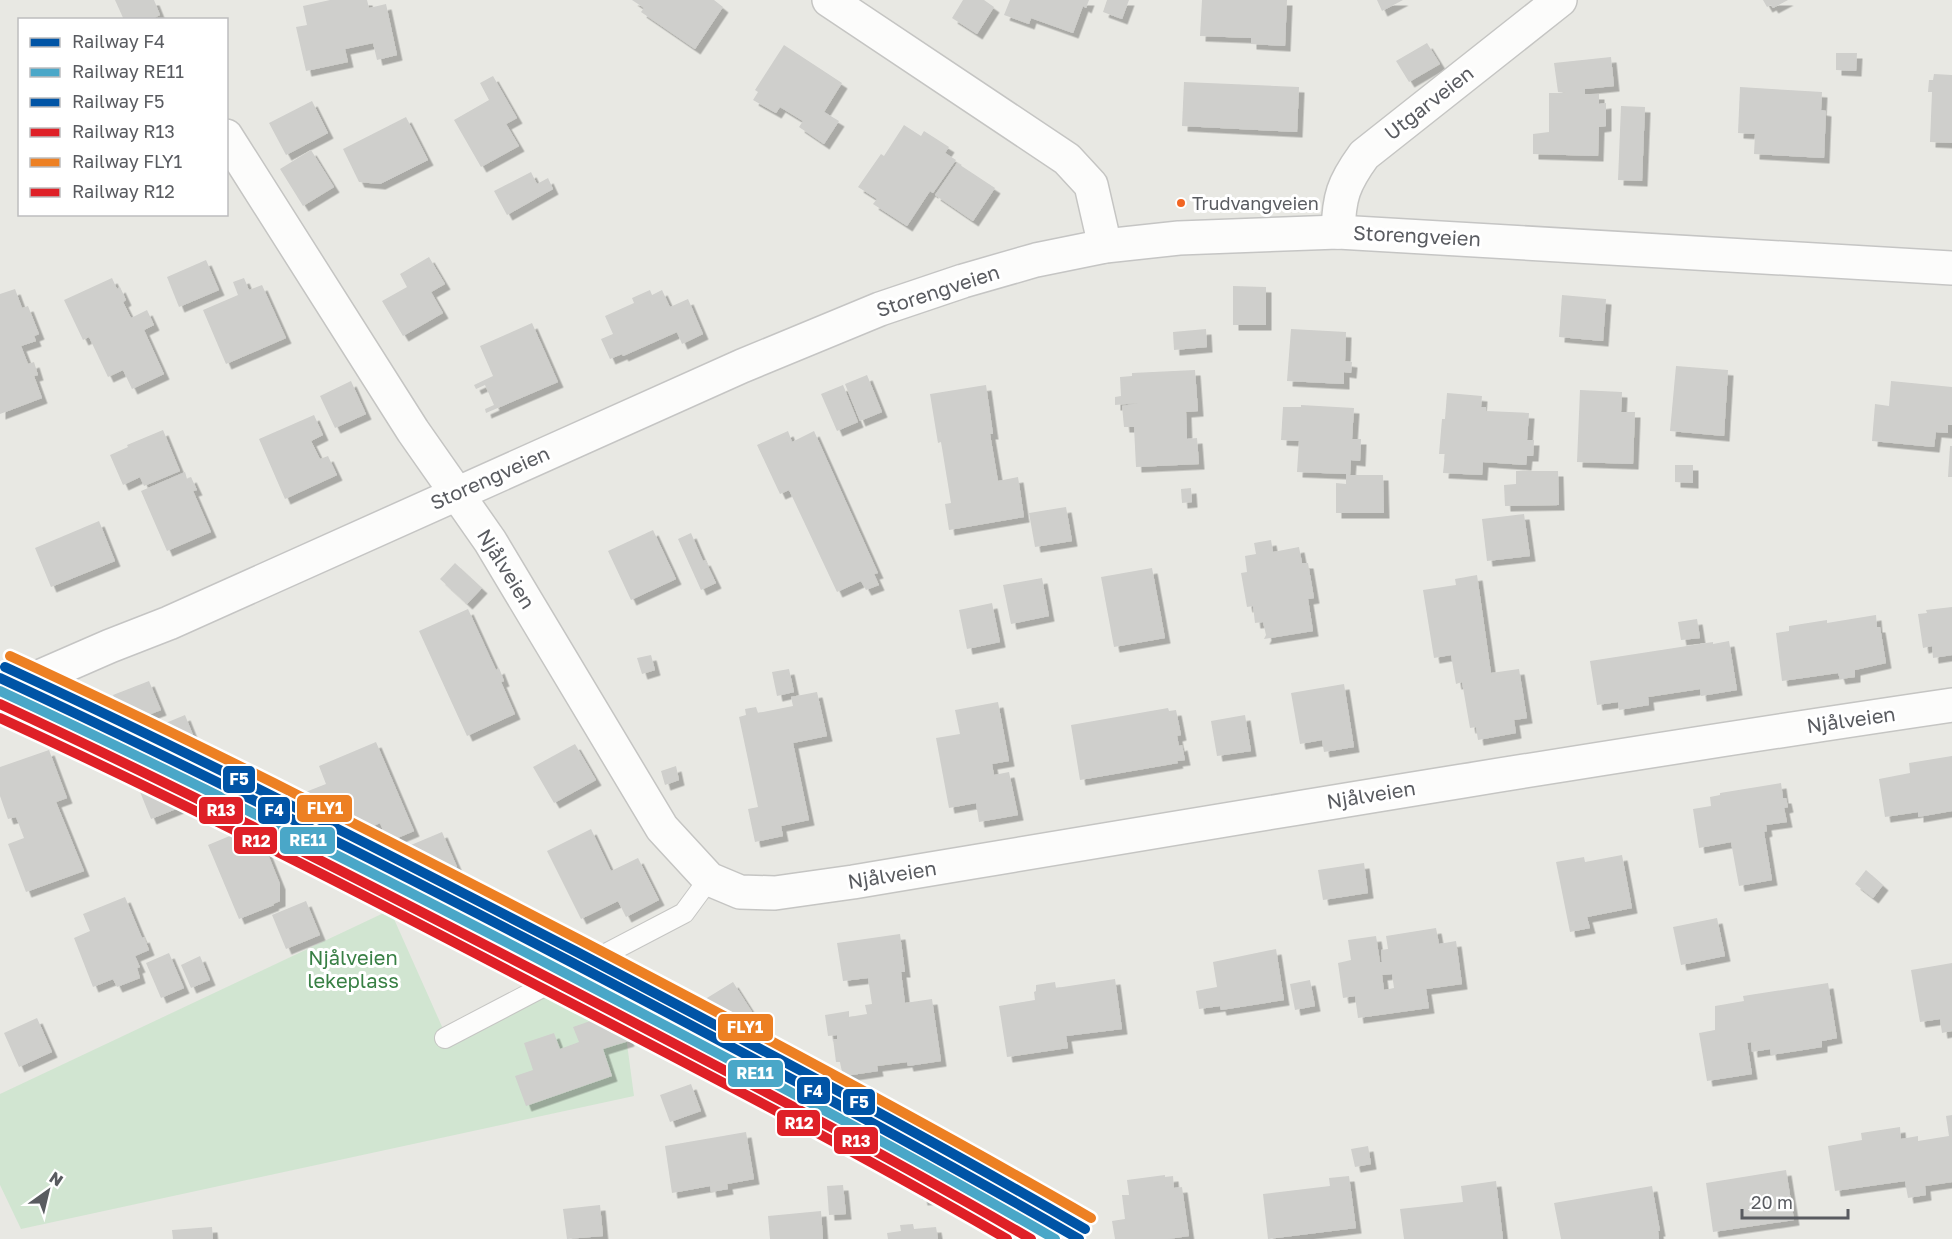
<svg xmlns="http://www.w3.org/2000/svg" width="1952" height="1239" font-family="'Golos Text',sans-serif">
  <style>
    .green { fill: #d1e5d1 }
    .building { fill: #cfcfcc; fill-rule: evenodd; filter: url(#shadow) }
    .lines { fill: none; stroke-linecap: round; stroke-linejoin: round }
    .lane-casing { stroke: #c5c5c3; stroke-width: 22 }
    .street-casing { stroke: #c5c5c3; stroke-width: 36 }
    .secondary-casing { stroke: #c5c5c4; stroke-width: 36 }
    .lane { stroke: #fcfcfb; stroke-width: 20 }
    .street { stroke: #fcfcfb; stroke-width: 33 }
    .secondary { stroke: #fcfcfb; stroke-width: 33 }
    .rail-1-casing { stroke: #fff; stroke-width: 15 }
    .rail-2-casing { stroke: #fff; stroke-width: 15 }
    .rail-3-casing { stroke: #fff; stroke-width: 15 }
    .rail-4-casing { stroke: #fff; stroke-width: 15 }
    .rail-5-casing { stroke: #fff; stroke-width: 15 }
    .rail-6-casing { stroke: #fff; stroke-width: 15 }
    .rail-1 { stroke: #0054a6; stroke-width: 10 }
    .rail-2 { stroke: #4aa7c8; stroke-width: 10 }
    .rail-3 { stroke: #0054a6; stroke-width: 10 }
    .rail-4 { stroke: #df2027; stroke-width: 10 }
    .rail-5 { stroke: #ed8023; stroke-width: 10 }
    .rail-6 { stroke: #df2027; stroke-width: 10 }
    .bus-dot { fill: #f26522; stroke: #fff; stroke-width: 2 }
    .labels { text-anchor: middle; stroke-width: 6; stroke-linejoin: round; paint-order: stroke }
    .bus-label { font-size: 18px; fill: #595b60; stroke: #fff; text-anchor: start }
    .street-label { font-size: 20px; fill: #595b60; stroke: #fff }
    .park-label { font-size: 20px; fill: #398045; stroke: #fff }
    .line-badge { stroke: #fff; stroke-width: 2 }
    .badge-label { font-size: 16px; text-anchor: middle; font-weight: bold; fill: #fff }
  </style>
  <defs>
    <filter id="shadow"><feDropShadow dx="5.5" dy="5.5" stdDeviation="0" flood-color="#0004"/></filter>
  </defs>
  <rect width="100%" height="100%" fill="#e8e8e3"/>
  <path class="green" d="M390,910L448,1040L576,978L617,969L634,1096L21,1229L0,1185V1094Z"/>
  <g class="building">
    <path d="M115,0H154L160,15L150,20H124Z"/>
    <path d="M330,0H367L369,8L386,4L397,55L377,60L373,43L345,49L348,62L306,71L296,27L307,25L303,6Z"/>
    <path d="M632,0H714L723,7L695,49L641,12L644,8Z"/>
    <path d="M963,0H984L994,7L977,34L952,18Z"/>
    <path d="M1010,0H1089L1086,8L1083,6L1073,33L1031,18L1029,24L1004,15Z"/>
    <path d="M1107,0H1129L1122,19L1103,12Z"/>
    <path d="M1202,0H1287L1285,46L1251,44V38L1200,36Z"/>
    <path d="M1377,0H1403L1382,11Z"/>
    <path d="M1763,0H1788L1773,8L1771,5L1767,7Z"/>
    <path d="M1427,43L1440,64L1409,82L1396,61Z"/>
    <path d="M784,45L842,83L824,112L839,121L824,144L799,127L803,121L780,107L776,113L753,100L758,92L755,90Z"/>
    <path d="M1836,53H1857L1856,71L1836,70Z"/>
    <path d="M1611,57L1614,86L1585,89V94H1599V104L1606,103V126L1599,127L1598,156L1533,154V134L1549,132V93H1566L1558,92L1554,63Z"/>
    <path d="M1934,74L1952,75V143L1930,142L1932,92H1928L1929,80H1933Z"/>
    <path d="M493,76L517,118L506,124L519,146L481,167L454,120L489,100L480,83Z"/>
    <path d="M1184,82L1299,87L1297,132L1182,126Z"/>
    <path d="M1740,87L1822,92L1821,110L1826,111L1824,158L1754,154L1755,134L1738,133Z"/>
    <path d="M312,101L328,133L286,155L269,123Z"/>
    <path d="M1621,106L1645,107L1642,181L1618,180Z"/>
    <path d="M406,117L428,160L380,184L359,182L343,149Z"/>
    <path d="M904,125L921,136L924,131L949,147L945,153L956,160L933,193L930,191L907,226L873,204L877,199L858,187L881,154L884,156Z"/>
    <path d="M311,150L334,187L303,206L280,169Z"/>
    <path d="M957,163L995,188L973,221L935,195Z"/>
    <path d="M531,172L537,184L548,178L553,189L507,215L494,191Z"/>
    <path d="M429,257L445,284L431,292L443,313L403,336L382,301L407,287L400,274Z"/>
    <path d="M206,260L219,290L179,307L167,277Z"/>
    <path d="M112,278L117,289L120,287L126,300L123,302L131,318L147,310L154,325L144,330L164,374L132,389L123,370L108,377L89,337L83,340L64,300Z"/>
    <path d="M244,278L249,290L262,285L286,338L226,364L203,310L238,295L233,282Z"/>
    <path d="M1233,286L1266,287V325H1233Z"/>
    <path d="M15,289L22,308L28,306L39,334L34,336L36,341L21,346L28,364L34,362L38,375L34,376L42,398L0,414V294Z"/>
    <path d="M650,290L652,295L662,290L670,307L688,299L703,334L682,344L677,332L623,356L622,354L610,359L601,339L613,334L605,316L634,303L632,298Z"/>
    <path d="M1562,295L1606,299L1603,341L1559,337Z"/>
    <path d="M532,323L558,382L486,413L485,409L494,405L485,385L476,389L474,385L493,376L480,346Z"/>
    <path d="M1206,329L1207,347L1174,350L1173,332Z"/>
    <path d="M1291,329L1346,332L1345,361L1352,362L1351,373L1344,372V384L1287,381Z"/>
    <path d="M1676,366L1728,370L1724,436L1670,431Z"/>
    <path d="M1195,370L1198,411L1186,412L1187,439L1197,438L1199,464L1136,467L1134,427H1124L1122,406L1138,403L1115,405V397L1121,396L1120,377L1132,376V373Z"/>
    <path d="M867,375L882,412L860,421L845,384Z"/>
    <path d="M351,381L366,414L335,428L320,396Z"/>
    <path d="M1891,381L1952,387V425H1948V433L1936,432L1934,447L1872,441L1875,404L1889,406Z"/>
    <path d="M843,385L858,422L837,431L821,394Z"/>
    <path d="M986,385L993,434H990L998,481L1018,477L1024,517L949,530L945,504L951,503L941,442L938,443L930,394Z"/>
    <path d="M1580,390L1622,392L1621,412H1635L1633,464L1577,462Z"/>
    <path d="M1447,393L1482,396L1481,407H1486V411L1529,413L1527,440H1534L1533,456H1527L1526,465L1483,462L1482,475L1443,473L1445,454H1439L1442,419H1445Z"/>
    <path d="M1301,405L1354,408L1352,439H1361L1360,461L1351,460L1350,475H1383L1384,513H1336V483L1346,484V474L1297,472L1299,441L1281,440L1283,407H1301Z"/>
    <path d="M314,415L323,435L311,441L320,459L328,456L337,475L285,499L259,439Z"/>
    <path d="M163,430L180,471L144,486L140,477L123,485L110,455L128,447L127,445Z"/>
    <path d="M788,431L792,442L814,431L878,573L874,574L879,585L866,590L861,581L837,592L789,490L780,494L757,445Z"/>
    <path d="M1950,446H1952V477H1948Z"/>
    <path d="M1675,465H1693V483L1675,482Z"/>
    <path d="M1516,471H1558L1559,505L1505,506L1504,485L1516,484Z"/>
    <path d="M185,472L187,479L191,477L197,490L193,491L211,532L167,551L141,491Z"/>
    <path d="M1191,488L1192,502L1182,503L1181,489Z"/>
    <path d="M1066,507L1072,541L1035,547L1029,513Z"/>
    <path d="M1524,514L1530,556L1487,561L1482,519Z"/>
    <path d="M99,521L115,561L51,587L35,548Z"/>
    <path d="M653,530L676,579L631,600L608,551Z"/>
    <path d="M691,533L703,561L705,560L716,583L701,590L678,539Z"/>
    <path d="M1271,540L1273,552L1299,547L1302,563H1308L1314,598L1308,599L1313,631L1264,639L1266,635L1263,622L1255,623L1253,606L1247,607L1241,573L1247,572L1245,556L1256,554L1254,543Z"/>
    <path d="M455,563L482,588L467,604L440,579Z"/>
    <path d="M1152,568L1165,638L1114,647L1101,577Z"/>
    <path d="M1477,575L1491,673L1519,669L1527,718L1514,720L1516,733L1478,740L1476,727L1470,728L1462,682L1456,684L1451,655L1434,658L1423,590L1456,585L1455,579Z"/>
    <path d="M1042,578L1049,616L1011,624L1003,585Z"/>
    <path d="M992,603L1000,642L967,649L959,610Z"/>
    <path d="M1952,607V655L1933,658L1932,646L1923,648L1918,614L1927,613L1926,610Z"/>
    <path d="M468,609L496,670L499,668L504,681L501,682L515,714L467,736L419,631Z"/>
    <path d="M1876,615L1877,627H1880L1886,663L1855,670V677L1840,679L1838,673L1782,681L1776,633L1789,631V626L1827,620V623Z"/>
    <path d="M1697,619L1700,638L1681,640L1678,622Z"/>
    <path d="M1729,641L1737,690L1701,696L1700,689L1648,697L1649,705L1619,710L1618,702L1597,705L1590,661L1713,642V644Z"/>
    <path d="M651,655L655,670L642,674L637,658Z"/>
    <path d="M789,669L794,692L777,696L772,672Z"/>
    <path d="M149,681L161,710L125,724L113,695Z"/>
    <path d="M1344,684L1354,747L1324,752L1322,740L1300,744L1291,693Z"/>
    <path d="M817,692L827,736L793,743L809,820L781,826L783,836L755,842L748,809L758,807L739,717L746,715L745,709L756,707L758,713L793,706L791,697Z"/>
    <path d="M998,702L1009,761L992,764L994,775L1009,772L1018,815L979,822L976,803L949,808L936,738L960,734L955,710Z"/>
    <path d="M1168,708L1169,711L1176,710L1181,735L1177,736L1179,746L1182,745L1185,760L1177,761L1178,763L1080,780L1071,725Z"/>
    <path d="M185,715L216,793L151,819L134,777L158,767L144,732Z"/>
    <path d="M1245,715L1251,751L1217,756L1211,721Z"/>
    <path d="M376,742L414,831L388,842L380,823L326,847L303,793L326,784L319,766Z"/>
    <path d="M575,744L596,780L554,803L533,767Z"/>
    <path d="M49,750L67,798L56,802L84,871L26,892L8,844L24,838L16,817L8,819L0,796V767Z"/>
    <path d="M1952,756V811L1918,817V812L1885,817L1879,779L1910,773L1909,763Z"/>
    <path d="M676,766L679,780L665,785L661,771Z"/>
    <path d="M1781,783L1783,798H1786L1788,807L1784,808L1787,822L1766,825L1767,831L1764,832L1772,880L1739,886L1731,842L1699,848L1693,809L1711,806L1710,797L1720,795V793Z"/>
    <path d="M591,829L611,871L638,858L659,900L626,917L618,901L581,919L547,851Z"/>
    <path d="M442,832L457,867L426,880L411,845Z"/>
    <path d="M232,835L238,850L263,842L280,884V901L273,904L274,905L239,919L208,845Z"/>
    <path d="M1622,855L1632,908L1587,917L1590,928L1570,932L1556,862L1584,857L1585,862Z"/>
    <path d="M1364,863L1368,893L1323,900L1318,870Z"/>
    <path d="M1866,870L1883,885L1873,898L1855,884Z"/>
    <path d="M125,897L142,938L144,937L149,950L135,956L140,967L137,968L140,978L117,987L113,979L93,987L74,938L90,931L83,914Z"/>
    <path d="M306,901L320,935L286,949L272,915Z"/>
    <path d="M1717,918L1725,956L1681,965L1673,927Z"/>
    <path d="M1436,928L1439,944L1456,941L1462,984L1426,989L1429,1008L1358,1018L1355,996L1343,998L1338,963L1351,960L1348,940L1376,936L1380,962H1382L1381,950L1388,949L1386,936ZM1392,974L1394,988L1384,990L1382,975Z"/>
    <path d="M900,934L905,972H901L905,1003L932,999L941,1061L908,1066L907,1062L877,1066L878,1071L845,1076V1072H842L840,1062H836L833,1039H837V1035L828,1036L825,1015L849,1011V1017L867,1014L865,1005L872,1004L868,978L843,981L837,943Z"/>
    <path d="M1276,949L1284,1000L1221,1010L1220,1006L1199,1009L1196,991L1217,987L1213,962Z"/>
    <path d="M169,953L184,988L161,998L146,963Z"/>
    <path d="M200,956L210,980L191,988L181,965Z"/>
    <path d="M1952,963V1031L1942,1033L1940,1019L1920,1022L1911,970Z"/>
    <path d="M1115,979L1122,1029L1066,1036L1068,1048L1007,1057L999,1006L1035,1000L1034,992L1036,991V985L1055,982L1056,988Z"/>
    <path d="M1310,980L1315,1006L1295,1010L1290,984Z"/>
    <path d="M733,982L782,1059L800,1049L820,1081L802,1092L784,1062L769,1071L765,1064L751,1072L748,1068L732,1078L708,1042L722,1033L702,1001Z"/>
    <path d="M1828,983L1837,1038L1822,1041V1047L1771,1055L1770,1049L1752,1052L1751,1042L1747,1043L1752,1074L1707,1081L1699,1033L1715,1030V1006L1744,1001L1743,996Z"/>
    <path d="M619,1011L629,1041L603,1049L612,1076L526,1106L515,1076L533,1070L524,1043L554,1033L560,1049L579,1042L573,1027Z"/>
    <path d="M37,1018L52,1052L19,1067L4,1033Z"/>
    <path d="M691,1084L701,1111L670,1122L660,1095Z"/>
    <path d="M1952,1115V1182L1925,1186L1926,1195L1908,1198L1905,1181L1835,1191L1828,1146L1862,1140L1861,1133L1900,1127L1901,1139L1918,1136V1141L1949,1136L1946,1116Z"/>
    <path d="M746,1132L754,1179L727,1184L728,1189L711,1192L710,1186L672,1193L665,1146Z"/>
    <path d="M1368,1146L1371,1164L1355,1167L1351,1149Z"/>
    <path d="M1786,1170L1794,1220L1713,1232L1706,1183Z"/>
    <path d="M1165,1175V1177L1173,1176L1174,1188L1182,1187L1189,1236L1168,1239H1115L1112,1221L1125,1219L1122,1195H1129L1127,1180Z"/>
    <path d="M1349,1176L1356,1228L1268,1239L1263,1194L1330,1186L1329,1178Z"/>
    <path d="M1496,1181L1503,1239H1404L1400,1209L1463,1202L1461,1186Z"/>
    <path d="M942,1184L943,1198L922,1200L920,1187Z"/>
    <path d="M843,1185L846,1214L829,1215L827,1186Z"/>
    <path d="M1652,1186L1660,1231H1658L1659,1239H1561L1554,1203Z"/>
    <path d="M600,1205L603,1236L567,1239L563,1209Z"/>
    <path d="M821,1211L823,1239H770L768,1216Z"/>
    <path d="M913,1224L914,1229L936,1227L938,1239H888L887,1233L901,1231L900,1225Z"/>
    <path d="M212,1227L213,1239H173L172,1230Z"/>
  </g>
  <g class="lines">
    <defs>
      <path id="lane" d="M445,1038L684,913L709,879"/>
      <g id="street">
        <path d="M829,0L1067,159L1091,185L1105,246"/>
        <path d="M226,136L413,431L490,541L662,828L709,879L740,892L775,893L853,882C1219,821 1585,759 1952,705"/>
        <path d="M1338,232C1339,197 1343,184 1364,155L1560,0"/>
      </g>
      <path id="secondary" d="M0,694L110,646L169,623L742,366L880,309L963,281L1036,260L1105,246L1179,238L1338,232L1952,268"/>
    </defs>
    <use href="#lane" class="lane-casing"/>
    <use href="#street" class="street-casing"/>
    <use href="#secondary" class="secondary-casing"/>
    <use href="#lane" class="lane"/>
    <use href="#street" class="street"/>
    <use href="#secondary" class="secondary"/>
    <defs>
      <path id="rail-1" d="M0,678C192,767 381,863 569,961C741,1051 911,1142 1079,1239"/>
      <path id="rail-2" d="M0,691C192,780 380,876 567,974C731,1060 895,1146 1055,1239"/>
      <path id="rail-3" d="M5,667C198,756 386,853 575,951C746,1041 917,1131 1085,1229"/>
      <path id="rail-4" d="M0,704C191,793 378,889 564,986C721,1068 878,1150 1031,1239"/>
      <path id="rail-5" d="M10,656C203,745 392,842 580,940C752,1030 923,1121 1091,1218"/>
      <path id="rail-6" d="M0,718C190,805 376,901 561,998C711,1076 861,1154 1007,1239"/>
    </defs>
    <use href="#rail-1" class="rail-1-casing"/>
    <use href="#rail-2" class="rail-2-casing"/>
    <use href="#rail-3" class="rail-3-casing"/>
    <use href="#rail-4" class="rail-4-casing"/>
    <use href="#rail-5" class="rail-5-casing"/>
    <use href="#rail-6" class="rail-6-casing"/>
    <use href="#rail-1" class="rail-1"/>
    <use href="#rail-2" class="rail-2"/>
    <use href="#rail-3" class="rail-3"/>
    <use href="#rail-4" class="rail-4"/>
    <use href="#rail-5" class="rail-5"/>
    <use href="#rail-6" class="rail-6"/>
  </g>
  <circle class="bus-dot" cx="1181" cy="203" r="5"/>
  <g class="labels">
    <g class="bus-label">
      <text x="1192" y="210">Trudvangveien</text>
    </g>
    <g class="street-label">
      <text transform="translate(1429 103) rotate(-38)" y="7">Utgarveien</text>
      <text transform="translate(1417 236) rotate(3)" y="7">Storengveien</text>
      <text transform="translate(938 291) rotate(-18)" y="7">Storengveien</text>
      <text transform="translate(490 478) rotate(-24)" y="7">Storengveien</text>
      <text transform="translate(506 569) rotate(58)" y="7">Njålveien</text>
      <text transform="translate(1851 720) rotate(-8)" y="7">Njålveien</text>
      <text transform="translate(1371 795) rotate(-9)" y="7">Njålveien</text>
      <text transform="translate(892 875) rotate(-9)" y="7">Njålveien</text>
    </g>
    <g class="park-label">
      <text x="353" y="965">Njålveien<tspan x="353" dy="23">lekeplass</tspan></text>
    </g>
  </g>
  <g class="line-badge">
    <rect x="222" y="765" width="34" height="29" rx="6" fill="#0054a6"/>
    <rect x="296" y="794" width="57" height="29" rx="6" fill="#ed8023"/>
    <rect x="257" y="796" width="34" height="29" rx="6" fill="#0054a6"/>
    <rect x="198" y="796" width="46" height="29" rx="6" fill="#df2027"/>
    <rect x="279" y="826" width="57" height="29" rx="6" fill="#4aa7c8"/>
    <rect x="233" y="826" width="45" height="29" rx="6" fill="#df2027"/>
    <rect x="717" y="1013" width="57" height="29" rx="6" fill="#ed8023"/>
    <rect x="727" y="1059" width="57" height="29" rx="6" fill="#4aa7c8"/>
    <rect x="796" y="1076" width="35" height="29" rx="6" fill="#0054a6"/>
    <rect x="842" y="1088" width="34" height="28" rx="6" fill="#0054a6"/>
    <rect x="776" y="1109" width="45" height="28" rx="6" fill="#df2027"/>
    <rect x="833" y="1126" width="46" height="29" rx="6" fill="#df2027"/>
  </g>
  <g class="badge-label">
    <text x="239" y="785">F5</text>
    <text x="325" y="814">FLY1</text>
    <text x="274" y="816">F4</text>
    <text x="221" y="816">R13</text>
    <text x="308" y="846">RE11</text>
    <text x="256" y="847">R12</text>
    <text x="745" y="1033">FLY1</text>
    <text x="755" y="1079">RE11</text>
    <text x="813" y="1097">F4</text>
    <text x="859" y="1108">F5</text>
    <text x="799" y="1129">R12</text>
    <text x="856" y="1147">R13</text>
  </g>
  <rect x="18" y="18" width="210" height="198" fill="#ffffff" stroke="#bdbdbf" stroke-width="1.5"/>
  <rect x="30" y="38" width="30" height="9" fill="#0054a6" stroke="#bdbdbf" stroke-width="1.5"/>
  <text x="72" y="48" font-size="18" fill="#595b60">Railway F4</text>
  <rect x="30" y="68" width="30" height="9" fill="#4aa7c8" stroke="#bdbdbf" stroke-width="1.5"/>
  <text x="72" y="78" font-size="18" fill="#595b60">Railway RE11</text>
  <rect x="30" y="98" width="30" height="9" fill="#0054a6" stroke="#bdbdbf" stroke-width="1.5"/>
  <text x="72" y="108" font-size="18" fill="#595b60">Railway F5</text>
  <rect x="30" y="128" width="30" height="9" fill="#df2027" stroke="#bdbdbf" stroke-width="1.5"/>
  <text x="72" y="138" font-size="18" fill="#595b60">Railway R13</text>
  <rect x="30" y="158" width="30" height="9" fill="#ed8023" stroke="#bdbdbf" stroke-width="1.5"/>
  <text x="72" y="168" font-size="18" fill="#595b60">Railway FLY1</text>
  <rect x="30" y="188" width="30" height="9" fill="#df2027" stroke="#bdbdbf" stroke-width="1.5"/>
  <text x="72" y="198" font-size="18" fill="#595b60">Railway R12</text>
  <g transform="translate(48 1191) rotate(34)" stroke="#ffffff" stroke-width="4.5" paint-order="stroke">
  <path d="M0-4.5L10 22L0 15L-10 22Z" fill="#595b60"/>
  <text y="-9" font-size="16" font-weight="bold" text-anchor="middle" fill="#595b60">N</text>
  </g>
  <path d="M1742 1209v9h106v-9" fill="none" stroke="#595b60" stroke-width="3"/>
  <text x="1751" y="1209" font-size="18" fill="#595b60" stroke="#ffffff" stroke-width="4.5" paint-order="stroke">20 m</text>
</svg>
